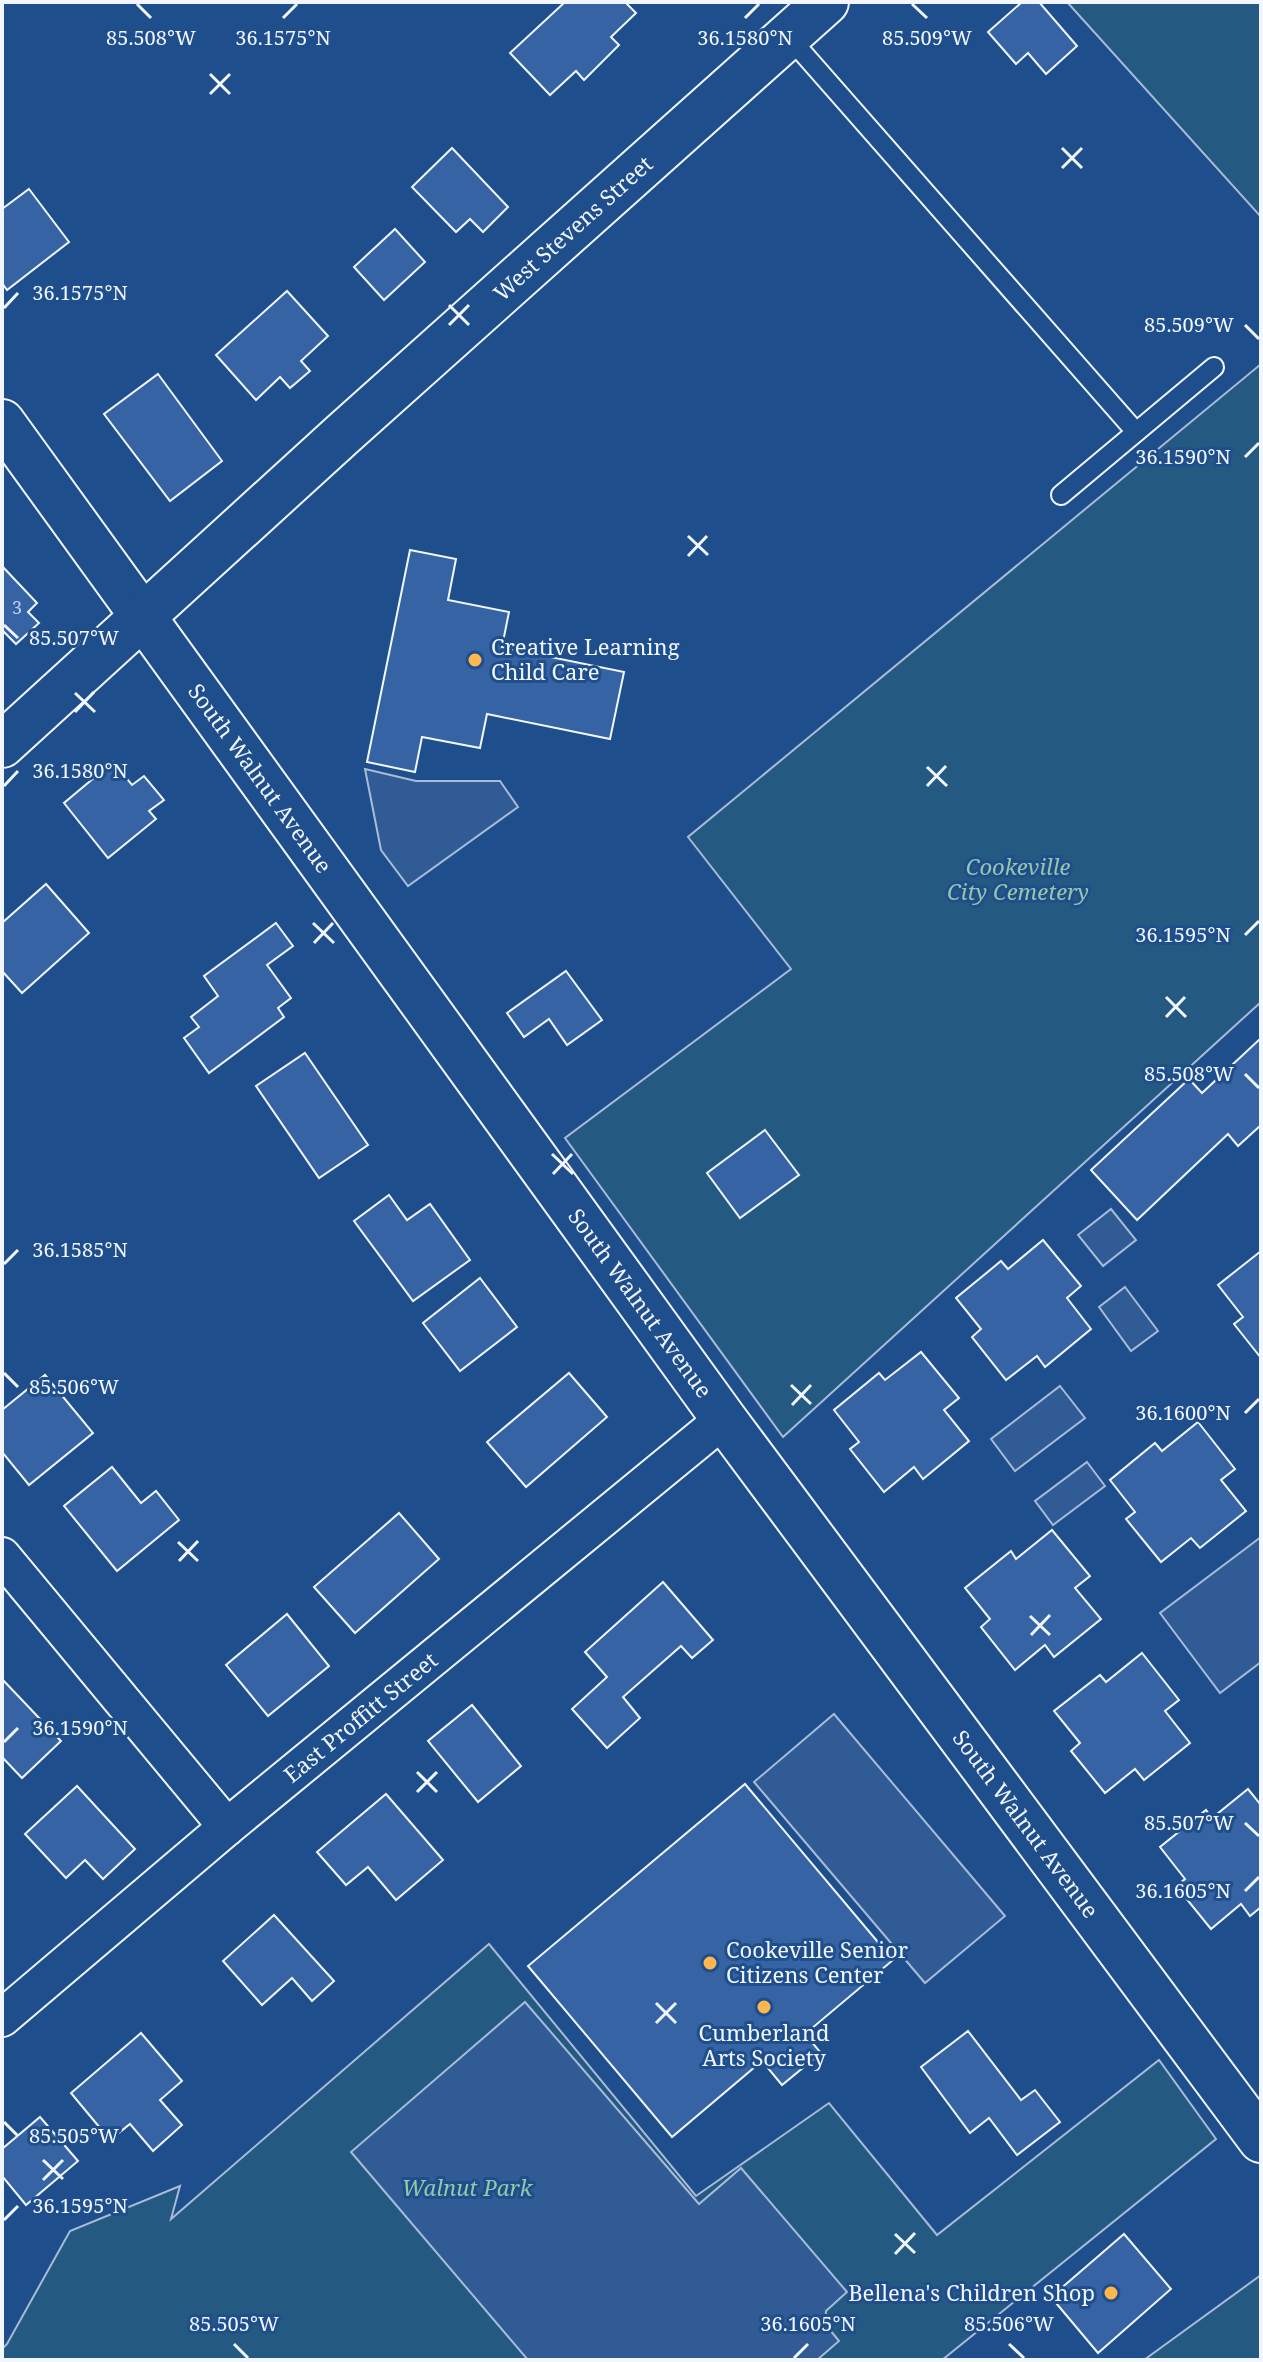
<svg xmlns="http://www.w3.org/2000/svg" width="1263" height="2362" font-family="'Noto Serif',serif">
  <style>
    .green { fill: #245a82; stroke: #a8bbd7; stroke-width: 2 }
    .parking { fill: #305b95; stroke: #a8bbd7; stroke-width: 2 }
    .building { fill: #3563a3; stroke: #f2f6ff; stroke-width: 2 }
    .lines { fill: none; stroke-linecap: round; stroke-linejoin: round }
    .service-casing { stroke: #f2f6ff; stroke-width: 22 }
    .minor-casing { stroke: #f2f6ff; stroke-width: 40 }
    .tertiary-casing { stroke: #f2f6ff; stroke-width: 48 }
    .service { stroke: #1f4e8c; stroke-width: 18 }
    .minor { stroke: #1f4e8c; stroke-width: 36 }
    .tertiary { stroke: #1f4e8c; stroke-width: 44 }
    .ticks { fill: none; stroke: #f2f6ff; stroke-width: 3 }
    .poi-dot { fill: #ffb74d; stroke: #1f4e8c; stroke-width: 3 }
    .labels { text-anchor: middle; stroke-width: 6; stroke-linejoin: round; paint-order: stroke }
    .number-label { font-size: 18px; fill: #c3d1e8 }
    .street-label { font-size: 22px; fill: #f2f6ff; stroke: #1f4e8c }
    .poi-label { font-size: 22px; fill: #f2f6ff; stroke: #1f4e8c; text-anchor: start }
    .park-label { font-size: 22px; font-style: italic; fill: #97c8a6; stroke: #1f4e8c }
    .ticks-label { font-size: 20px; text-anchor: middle; fill: #f2f6ff; stroke: #1f4e8c; stroke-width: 6; stroke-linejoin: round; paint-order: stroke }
  </style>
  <rect width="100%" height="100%" fill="#1f4e8c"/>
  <g class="green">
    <path d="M1067,2H1261V217Z"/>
    <path d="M1261,364V1002L783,1437L565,1138L791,969L688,837Z"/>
    <path d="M489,1944L696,2196L829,2103L937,2235L1159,2060L1216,2139L942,2360H2V2349L7,2344L70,2231L180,2186L171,2219Z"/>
    <path d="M1261,2275V2360H1144Z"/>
  </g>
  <g class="parking">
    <path d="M365,769L416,781H500L518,807L408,886L381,850Z"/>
    <path d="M1111,1209L1136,1240L1103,1266L1078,1235Z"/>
    <path d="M1125,1287L1158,1331L1131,1351L1099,1307Z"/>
    <path d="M1060,1386L1085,1418L1015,1471L991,1439Z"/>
    <path d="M1087,1462L1105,1486L1053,1525L1035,1501Z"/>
    <path d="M1261,1537V1662L1220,1693L1160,1613Z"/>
    <path d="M834,1714L1005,1916L925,1983L754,1782Z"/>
    <path d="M525,2002L699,2204L741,2168L847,2292L826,2311L825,2324L839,2341L817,2360H528L351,2152Z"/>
  </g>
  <g class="building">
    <path d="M565,2H625L636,13L611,37L619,45L584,80L576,71L550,95L510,53Z"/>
    <path d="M1022,2H1039L1077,46L1046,74L1028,53L1016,64L988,32Z"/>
    <path d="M452,148L508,207L483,232L470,219L456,232L412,187Z"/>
    <path d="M29,189L69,242L7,290L2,283V209Z"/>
    <path d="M395,229L425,262L384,300L354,267Z"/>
    <path d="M287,291L328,336L301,361L310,371L290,388L280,377L256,400L216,355Z"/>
    <path d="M158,374L222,461L170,501L104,414Z"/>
    <path d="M410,550L456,559L448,600L509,612L502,647L624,672L610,739L487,714L480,748L422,737L415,772L367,762Z"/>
    <path d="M2,566L37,603L28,612L39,623L16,644L2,630Z"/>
    <path d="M113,762L132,785L144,776L164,800L149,811L156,819L108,858L64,803Z"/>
    <path d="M46,884L89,933L22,993L2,971V923Z"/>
    <path d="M276,923L293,946L267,965L291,998L278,1008L284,1017L209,1073L184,1038L199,1027L191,1017L218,996L204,976Z"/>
    <path d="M566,971L602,1020L567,1045L549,1019L524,1037L507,1013Z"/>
    <path d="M1261,1038V1125L1238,1146L1228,1134L1137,1220L1091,1170L1189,1079L1202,1093Z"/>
    <path d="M305,1053L368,1145L319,1178L256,1086Z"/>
    <path d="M765,1130L799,1175L740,1218L707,1173Z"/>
    <path d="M389,1195L407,1220L430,1204L470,1260L413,1301L354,1221Z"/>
    <path d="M1043,1240L1081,1286L1067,1298L1091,1329L1045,1367L1037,1356L1006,1380L972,1337L981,1329L956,1298L1001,1261L1008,1269Z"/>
    <path d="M1261,1251V1358L1234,1324L1243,1317L1218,1285Z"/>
    <path d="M480,1278L517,1327L460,1371L423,1323Z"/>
    <path d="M921,1352L959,1398L944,1410L969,1441L923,1479L914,1467L884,1492L850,1449L859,1442L834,1410L879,1373L885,1380Z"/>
    <path d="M569,1373L607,1417L526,1487L487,1442Z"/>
    <path d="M45,1375L93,1433L29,1485L2,1452V1410Z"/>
    <path d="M1198,1422L1235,1469L1221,1480L1246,1511L1200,1548L1191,1538L1161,1562L1126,1519L1135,1512L1110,1480L1155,1443L1162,1451Z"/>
    <path d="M112,1467L141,1503L156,1491L179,1520L117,1571L64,1506Z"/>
    <path d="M399,1513L439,1559L355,1633L314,1587Z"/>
    <path d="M1052,1530L1090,1576L1075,1588L1101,1619L1054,1657L1045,1645L1015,1670L981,1627L990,1619L965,1588L1011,1551L1016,1559Z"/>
    <path d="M663,1582L713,1640L692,1658L681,1646L623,1697L640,1718L607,1748L572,1709L607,1677L585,1652Z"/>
    <path d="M287,1614L329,1666L268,1716L226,1665Z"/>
    <path d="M1142,1653L1179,1700L1165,1711L1190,1743L1144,1780L1135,1769L1105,1793L1071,1751L1080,1743L1054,1711L1100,1675L1106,1682Z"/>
    <path d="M2,1679L61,1741L22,1778L2,1757Z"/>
    <path d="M472,1705L521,1766L478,1802L428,1741Z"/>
    <path d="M745,1784L893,1960L805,2034L821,2053L782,2085L762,2061L672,2137L528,1966Z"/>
    <path d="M77,1786L135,1849L103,1879L85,1860L66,1878L25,1834Z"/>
    <path d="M1248,1789L1261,1805V1907L1250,1916L1241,1904L1211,1929L1176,1886L1185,1879L1160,1847L1206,1810L1212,1818Z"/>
    <path d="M386,1794L443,1860L396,1900L368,1867L346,1885L317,1852Z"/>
    <path d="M274,1915L334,1981L312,2001L292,1978L262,2005L223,1961Z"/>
    <path d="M968,2031L1021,2100L1035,2090L1060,2122L1017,2155L989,2118L970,2133L921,2067Z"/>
    <path d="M141,2033L182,2081L160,2100L182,2125L153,2151L130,2124L110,2140L71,2093Z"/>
    <path d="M40,2117L78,2161L26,2205L2,2176V2149Z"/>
    <path d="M1124,2234L1171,2289L1098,2353L1051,2297Z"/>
  </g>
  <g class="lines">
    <defs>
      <g id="service">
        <path d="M788,36L1136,432"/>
        <path d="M1061,495L1214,367"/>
      </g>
      <g id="minor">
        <path d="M2,1556L227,1827"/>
        <path id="s1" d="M2,2018L227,1827L724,1419"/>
      </g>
      <g id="tertiary">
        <path id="s2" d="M2,422L724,1419L1261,2140"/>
        <path id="s3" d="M2,745L343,434L826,2"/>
      </g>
    </defs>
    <use href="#service" class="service-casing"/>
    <use href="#minor" class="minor-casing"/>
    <use href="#tertiary" class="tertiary-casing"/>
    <use href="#service" class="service"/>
    <use href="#minor" class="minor"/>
    <use href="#tertiary" class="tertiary"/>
  </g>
  <path class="ticks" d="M137,4L151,18M912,4L927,18M283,18L297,4M745,18L759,4M210,74L230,94M210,94L230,74M1062,148L1082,168M1062,168L1082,148M449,305L469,325M4,308L18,293M449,325L469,305M1245,325L1259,339M1245,457L1259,443M688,536L708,555M688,556L707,536M4,625L18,638M75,693L95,712M75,712L94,692M927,767L947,786M4,786L18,771M927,786L946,766M313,923L334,943M1245,935L1259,921M314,943L333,923M1166,997L1186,1017M1166,1017L1185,997M1245,1074L1259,1088M552,1154L573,1174M553,1174L572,1154M4,1264L18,1250M4,1373L18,1387M791,1385L811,1404M792,1405L811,1385M1245,1413L1259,1399M178,1542L198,1561M179,1561L198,1541M1030,1616L1050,1635M1031,1635L1050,1615M4,1742L18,1728M417,1772L437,1792M417,1792L437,1772M1245,1823L1259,1836M1245,1891L1259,1877M656,2003L676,2023M656,2023L676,2003M4,2122L18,2136M43,2160L63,2179M43,2180L63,2160M4,2220L18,2206M895,2234L915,2253M895,2254L915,2233M234,2344L248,2358M1009,2344L1024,2358M794,2358L808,2344"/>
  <g class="poi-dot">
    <circle cx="475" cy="660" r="8"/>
    <circle cx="710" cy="1963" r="8"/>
    <circle cx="764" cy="2007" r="8"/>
    <circle cx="1111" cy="2293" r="8"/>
  </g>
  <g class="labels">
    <g class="number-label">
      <text x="17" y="614">3</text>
    </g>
    <g class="street-label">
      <text dy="8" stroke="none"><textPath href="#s3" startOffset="770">West Stevens Street</textPath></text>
      <text dy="8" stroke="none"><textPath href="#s2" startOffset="440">South Walnut Avenue</textPath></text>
      <text dy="8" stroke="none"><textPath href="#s2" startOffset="1088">South Walnut Avenue</textPath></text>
      <text dy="8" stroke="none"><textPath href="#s1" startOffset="468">East Proffitt Street</textPath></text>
      <text dy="8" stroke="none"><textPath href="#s2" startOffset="1736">South Walnut Avenue</textPath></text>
    </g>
    <g class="poi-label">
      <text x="491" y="655">Creative Learning<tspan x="491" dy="25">Child Care</tspan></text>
      <text x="726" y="1958">Cookeville Senior<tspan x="726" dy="25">Citizens Center</tspan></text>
      <text x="764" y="2041" text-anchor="middle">Cumberland<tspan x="764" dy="25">Arts Society</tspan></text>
      <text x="1095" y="2301" text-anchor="end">Bellena's Children Shop</text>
    </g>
    <g class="park-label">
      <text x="1018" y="875">Cookeville<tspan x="1018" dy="25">City Cemetery</tspan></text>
      <text x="467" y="2196">Walnut Park</text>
    </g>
  </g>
  <g class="ticks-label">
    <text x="151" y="45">85.508°W</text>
    <text x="927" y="45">85.509°W</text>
    <text x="745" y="45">36.1580°N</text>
    <text x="283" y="45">36.1575°N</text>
    <text x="80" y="300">36.1575°N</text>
    <text x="1189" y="332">85.509°W</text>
    <text x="1183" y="464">36.1590°N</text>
    <text x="74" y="645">85.507°W</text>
    <text x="80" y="778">36.1580°N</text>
    <text x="1183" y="942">36.1595°N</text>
    <text x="1189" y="1081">85.508°W</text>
    <text x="80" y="1257">36.1585°N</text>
    <text x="74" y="1394">85.506°W</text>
    <text x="1183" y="1420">36.1600°N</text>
    <text x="80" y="1735">36.1590°N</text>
    <text x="1189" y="1830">85.507°W</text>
    <text x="1183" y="1898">36.1605°N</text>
    <text x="74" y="2143">85.505°W</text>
    <text x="80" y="2213">36.1595°N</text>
    <text x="808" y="2331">36.1605°N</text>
    <text x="234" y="2331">85.505°W</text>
    <text x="1009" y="2331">85.506°W</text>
  </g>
  <rect width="1263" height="2362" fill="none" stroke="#f2f6ff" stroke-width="8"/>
</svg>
